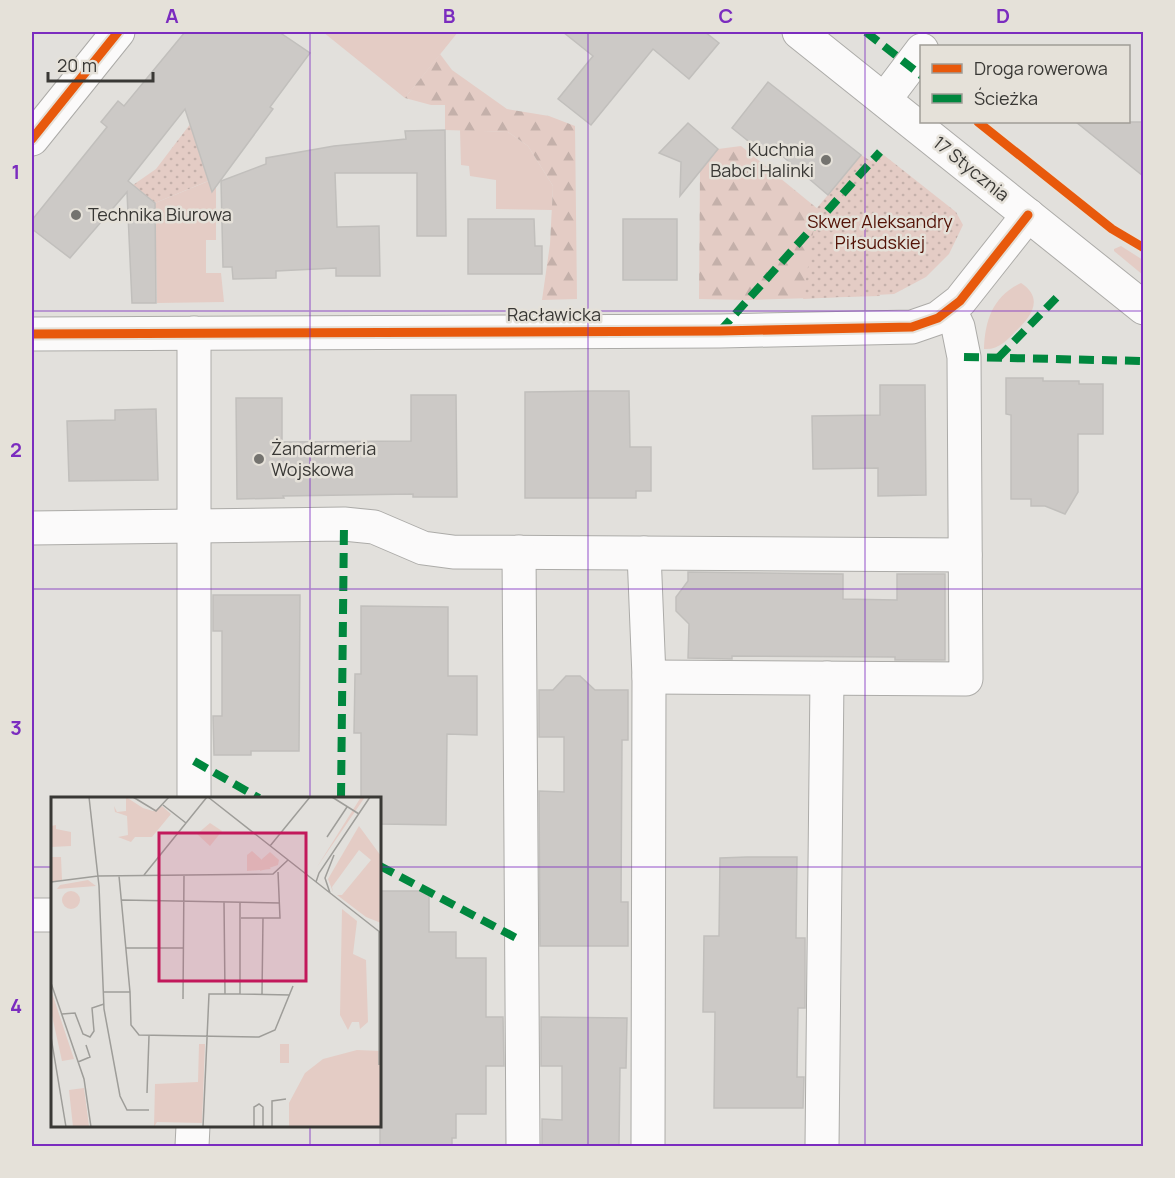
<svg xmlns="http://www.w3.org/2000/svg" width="1175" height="1178" font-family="Manrope,sans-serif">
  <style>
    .grass { fill: #e4ccc5 }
    .forest { fill: url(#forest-firs) }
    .park { fill: url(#park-dots) }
    .building { fill: #ccc9c6; stroke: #c1bfbc; stroke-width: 1.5 }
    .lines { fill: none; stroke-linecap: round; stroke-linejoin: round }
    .minor-casing { stroke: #acaba8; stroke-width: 35 }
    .minor { stroke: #fbfafa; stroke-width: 33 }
    .quiet { stroke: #00873e; stroke-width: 8; stroke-dasharray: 15 8; stroke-linecap: butt }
    .cycleway-casing { stroke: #e5e1d9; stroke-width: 13 }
    .cycleway { stroke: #e8590c; stroke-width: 9 }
    .grid { fill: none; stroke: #7b2cbf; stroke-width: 1.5; stroke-opacity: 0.55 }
    .poi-dot { fill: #74736f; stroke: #e5e1d9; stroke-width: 2 }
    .labels { text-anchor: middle; stroke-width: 5; stroke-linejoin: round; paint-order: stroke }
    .poi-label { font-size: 18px; fill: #393835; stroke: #e5e1d9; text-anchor: start }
    .street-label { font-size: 18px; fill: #393835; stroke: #e5e1d9 }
    .park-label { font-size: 18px; fill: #521105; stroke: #e5e1d9 }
    .inset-road { fill: none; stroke: #9e9d99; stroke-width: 1.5 }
    .view { fill: #c2185b; fill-opacity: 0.15; stroke: #c2185b; stroke-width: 3 }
    .inset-edge { fill: none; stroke: #393835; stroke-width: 3 }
    .neatline { fill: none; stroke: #7b2cbf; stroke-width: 2 }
    .grid-label { font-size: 20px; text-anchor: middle; font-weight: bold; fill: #7b2cbf }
  </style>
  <defs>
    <pattern id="forest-firs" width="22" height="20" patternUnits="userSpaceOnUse" patternTransform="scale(1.5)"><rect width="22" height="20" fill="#e4ccc5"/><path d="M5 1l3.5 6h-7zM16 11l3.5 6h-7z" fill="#c4b0aa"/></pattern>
    <pattern id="park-dots" width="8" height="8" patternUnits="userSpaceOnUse" patternTransform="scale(1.5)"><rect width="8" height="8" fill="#e4ccc5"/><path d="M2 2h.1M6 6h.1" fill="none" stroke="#c4b0aa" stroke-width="1.8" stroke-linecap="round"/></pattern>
  </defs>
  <rect width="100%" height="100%" fill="#e2e0dc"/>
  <g class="grass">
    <path d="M323,32H458L405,98Z"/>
    <path d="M460,130L508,132L528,146L553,186L552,210L496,209V180L470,176L469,166L461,165Z"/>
    <path d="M216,178V240H206V273H221L224,302L157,303L155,203Z"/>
    <path d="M1121,246L1143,260V275L1114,251V249Z"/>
    <path d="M1021,283C1044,298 1032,316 1016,331C1007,340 999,350 984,349C985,320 993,296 1021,283Z"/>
  </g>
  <g class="forest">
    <path d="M440,54L452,70L507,109L549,116L575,126L577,299L542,300L550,244L553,186L528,146L508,132L445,130V105H431L405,98Z"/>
    <path d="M741,146L824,214L880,296L747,300L699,299L700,171L718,149Z"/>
  </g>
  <g class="park">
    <path d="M191,123L208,181L155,203L133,185L156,169Z"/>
    <path d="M880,152L956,212L963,225L949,254L926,277L894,294L803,299L817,208L861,155L871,161Z"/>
  </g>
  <g class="building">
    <path d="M185,32H279L310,53L270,107L273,109L212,192L185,109L128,181L155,203L156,303H132L127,192L70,258L32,229V220L107,127L101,122L118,101L124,106Z"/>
    <path d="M563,32H705L719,43L689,79L653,49L591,125L558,99L593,56Z"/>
    <path d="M768,82L861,155L828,195L774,149L768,157L732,128Z"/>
    <path d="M1076,122H1143V176Z"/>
    <path d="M688,123L718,149L680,196L681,162L659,153Z"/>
    <path d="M445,130L446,236H417V173H335L337,227L379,226L380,276H336V268L276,271V278L233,279L232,267H223L221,181L266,164V158L334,146L406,139L405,131Z"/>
    <path d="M468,219H534L535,246H542V274H468Z"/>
    <rect x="623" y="219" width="54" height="61"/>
    <path d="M1006,378H1043V381H1079V384H1103V434H1078V492L1065,514L1045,506H1031V499H1011V415L1006,414Z"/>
    <path d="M880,385H925L926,495L878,496V468L813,469L812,416L880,415Z"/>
    <path d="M593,391H629L630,447H651V491H636V498H525V392Z"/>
    <path d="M411,395H456L457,497H413V494L283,496L284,498L237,499L236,398H282V442L411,441Z"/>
    <path d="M156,409L158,480L69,481L67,421L115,420V410Z"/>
    <path d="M688,572L843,574V599L897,600V574H945V660H895V657L732,656V659L688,658L689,624L676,611V597L688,581Z"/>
    <path d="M213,595H300L299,751H251V755H214L213,716H222V631H213Z"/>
    <path d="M361,606L448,607V676H477V735L447,734L446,825L380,824V798H361V733H354L355,674H361Z"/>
    <path d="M566,676H580L595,690H628V740H622L621,902H628V946H540L539,791L564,792V737H539V690H553Z"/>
    <path d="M747,857H797L796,938H805V1008H798L797,1077H804L803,1108H714L715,1012H703L704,936H719L720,858Z"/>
    <path d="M380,891H429V932H456V958H486V1017H503L504,1066H486V1114H456V1138H452V1146H380Z"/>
    <path d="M541,1017L627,1018L626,1068H620L619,1146H542V1119L562,1120V1066H541Z"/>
  </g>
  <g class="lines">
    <defs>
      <g id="minor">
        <path d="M799,32L1144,308"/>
        <path d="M885,99L922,50"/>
        <path d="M32,139L118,32"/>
        <path d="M32,334L720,331L912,327L938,318L960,301L1028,215"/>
        <path d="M32,528L344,524L374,527L423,548L453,552L965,555"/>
        <path d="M519,552L523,1146"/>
        <path d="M644,553L649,677L648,1146"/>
        <path d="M649,677L966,679L964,357L958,327L950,310"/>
        <path d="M194,798V333"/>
        <path d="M32,915H52"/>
        <path d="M192,1146L193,1126"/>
        <path d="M822,1146L827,678"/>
      </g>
    </defs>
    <use href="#minor" class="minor-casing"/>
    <use href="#minor" class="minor"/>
    <g class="quiet">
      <path d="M866,32L922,76"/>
      <path d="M720,331L880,152"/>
      <path d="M964,357L1144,361"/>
      <path d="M998,358L1060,294"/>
      <path d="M194,761L259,798"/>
      <path d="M341,798L344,524"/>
      <path d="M380,866L522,941"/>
    </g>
    <defs>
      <g id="cycleway">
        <path d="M978,122L1112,229L1144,248"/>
        <path d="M32,139L118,32"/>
        <path d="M32,334L720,331L912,327L938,318L960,301L1028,215"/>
      </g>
    </defs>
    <use href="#cycleway" class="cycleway-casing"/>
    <use href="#cycleway" class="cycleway"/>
  </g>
  <path class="grid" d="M310,32V798M588,32V1146M865,32V1146M32,311H1144M32,589H1144M32,867H52M380,867H1144M310,1126V1146"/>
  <g class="poi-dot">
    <circle cx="826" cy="160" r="6"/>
    <circle cx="76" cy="215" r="6"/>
    <circle cx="259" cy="459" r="6"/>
  </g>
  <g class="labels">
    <g class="poi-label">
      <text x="814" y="156" text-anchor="end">Kuchnia<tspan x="814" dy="21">Babci Halinki</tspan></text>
      <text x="88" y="221">Technika Biurowa</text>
      <text x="271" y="455">Żandarmeria<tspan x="271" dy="21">Wojskowa</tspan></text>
    </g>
    <g class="street-label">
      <text transform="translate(971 169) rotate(39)" y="6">17 Stycznia</text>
      <text x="554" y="321">Racławicka</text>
    </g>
    <g class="park-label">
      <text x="880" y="228">Skwer Aleksandry<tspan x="880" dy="21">Piłsudskiej</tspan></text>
    </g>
  </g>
  <g transform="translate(51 797)">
    <rect width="330" height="330" fill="#e2e0dc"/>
    <path d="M75,0L92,11L102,14L111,9L120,17L101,40H84L80,45L67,40L77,38L76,19L64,15L63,9L66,15L75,14ZM310,0H314L266,70ZM159,26L171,34L159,49L146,37ZM308,29L330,59V126L315,120L286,98H291L320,63L308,53L281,90L282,95L277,82ZM11 103a9 9 0 1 1 18 0a9 9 0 1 1-18 0ZM291,112L306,124L302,157L315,163L317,225L309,232L308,225H301L297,233L289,218ZM0,193L23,262L11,264L0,214ZM148,247H154L151,326L106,325L103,330L104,287L147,285ZM229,247H238V266H229ZM306,253L330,254V330H238V306L254,276L272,262Z" fill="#e4ccc5"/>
    <path d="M201,54L211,63L220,72L196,74V58ZM37,83L45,89L6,92L9,88Z" fill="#e4ccc5"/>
    <path d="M5,28V32L20,35V49L0,50V29ZM219,55L228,63L227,68L209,74L211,62ZM0,60H10L11,83L0,85ZM33,291L38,329L22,330L18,293Z" fill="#e4ccc5"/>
    <path class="inset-road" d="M38,0L48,89L53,212L69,299L76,313H98M82,0L105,14L118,0M157,0L330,136M281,0L308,17M112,8L135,26M276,40L296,10M219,49L259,0M93,78L156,0M68,79L79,195M0,85L47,79L222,77L237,63M265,85L268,76L319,0M279,96L274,81L283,58M71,103L229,106M173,105L174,197M189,105V197L239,198M190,121H229L227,75M75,151H133M0,186L33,282L40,330M52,195H79L80,228L88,238L208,240L224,233L242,189M211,197L212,121M132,202L133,78M11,217L24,216L32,237L39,240L43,234L41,211L53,207M0,240L15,330M27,265L39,260L35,248M328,268V135M96,296L98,239M152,330L158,197H189M203,330V310L208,307L212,310V330M221,330V304L235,302"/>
    <path class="view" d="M108,36H255V184H108Z"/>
    <rect width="330" height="330" class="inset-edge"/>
  </g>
  <rect width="1175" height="1178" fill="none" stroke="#e5e1d9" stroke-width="66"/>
  <rect x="920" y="45" width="210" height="78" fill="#e5e1d9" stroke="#a09d97" stroke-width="1.5"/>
  <rect x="932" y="64" width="30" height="9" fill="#e8590c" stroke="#a09d97" stroke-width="1.5"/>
  <text x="974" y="75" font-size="18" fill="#393835">Droga rowerowa</text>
  <rect x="932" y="94" width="30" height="9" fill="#00873e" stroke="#a09d97" stroke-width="1.5"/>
  <text x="974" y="105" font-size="18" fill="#393835">Ścieżka</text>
  <path d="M48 72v9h105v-9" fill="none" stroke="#393835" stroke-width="3"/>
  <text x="57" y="72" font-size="18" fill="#393835" stroke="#e5e1d9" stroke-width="4.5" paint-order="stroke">20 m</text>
  <rect x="33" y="33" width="1109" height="1112" class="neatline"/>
  <g class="grid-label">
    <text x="172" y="23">A</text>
    <text x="449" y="23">B</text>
    <text x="726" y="23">C</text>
    <text x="1003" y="23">D</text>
    <text x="16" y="179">1</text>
    <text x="16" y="457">2</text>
    <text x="16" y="735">3</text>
    <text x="16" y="1013">4</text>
  </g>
</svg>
